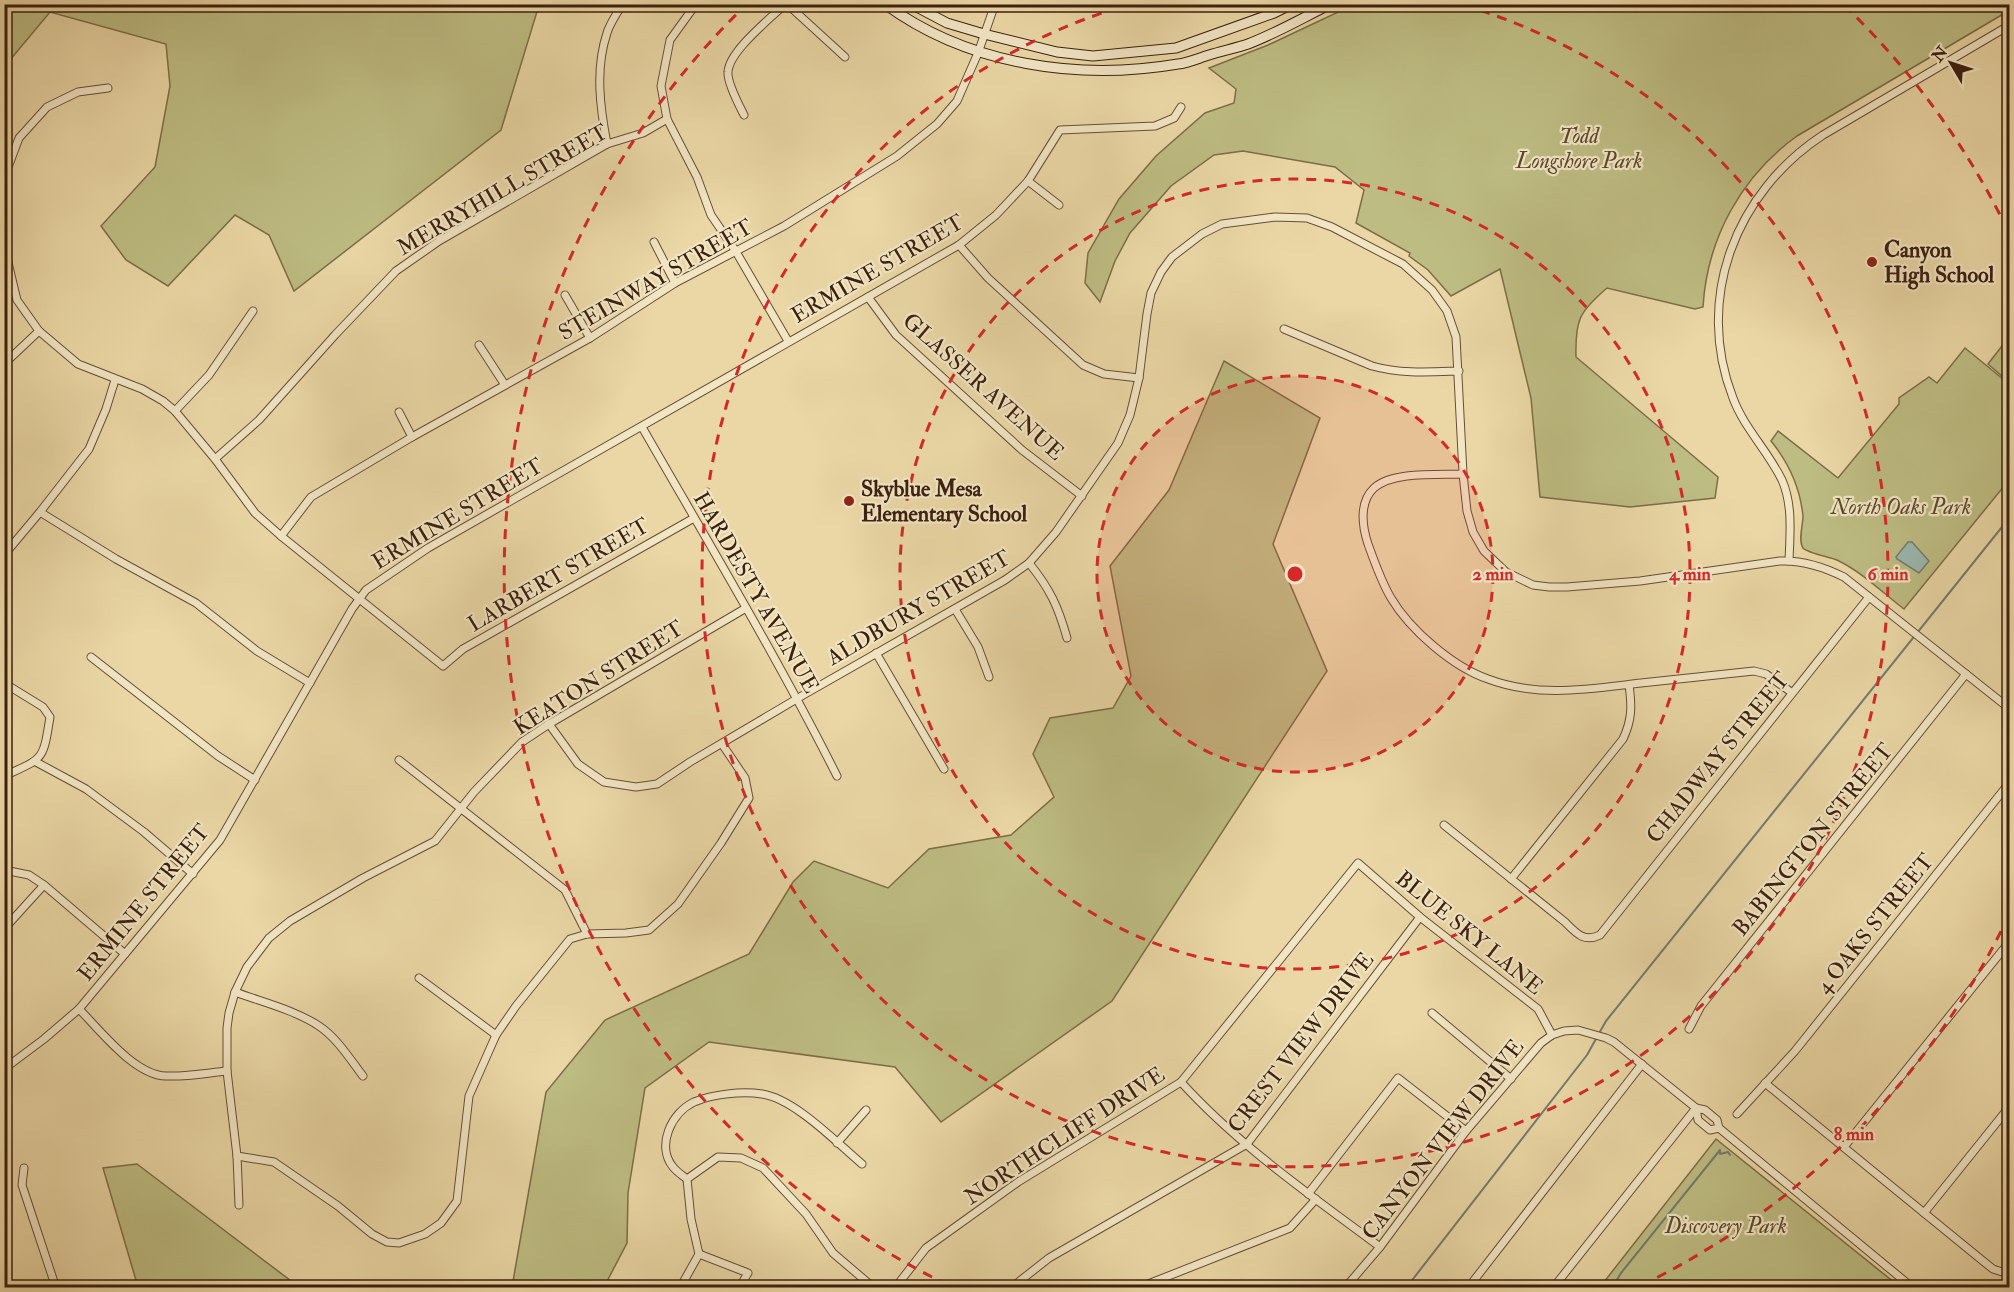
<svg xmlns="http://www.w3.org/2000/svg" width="2014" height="1292" font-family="'IM FELL Double Pica',serif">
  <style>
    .green { fill: #bdbc82; stroke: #7c6e49; stroke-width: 1.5 }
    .water { fill: #9ab8ae; stroke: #747b6f; stroke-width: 1.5 }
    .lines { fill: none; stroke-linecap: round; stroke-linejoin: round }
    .stream { stroke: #747b6f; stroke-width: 2 }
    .street-casing { stroke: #684e35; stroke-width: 9 }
    .secondary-casing { stroke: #3c2010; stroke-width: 11 }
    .street { stroke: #f1e5c4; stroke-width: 7 }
    .secondary { stroke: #f1e5c4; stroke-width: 9 }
    .ring { fill: none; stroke: #d62828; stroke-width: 3; stroke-dasharray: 10 8 }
    .poi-dot { fill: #8f2418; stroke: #f1e5c4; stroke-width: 2 }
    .labels { text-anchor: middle; stroke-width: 4.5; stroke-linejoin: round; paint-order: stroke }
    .park-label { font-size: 22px; font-style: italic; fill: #5c472c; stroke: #f1e5c4 }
    .street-label { font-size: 22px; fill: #3c2010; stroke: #f1e5c4 }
    .poi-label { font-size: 22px; font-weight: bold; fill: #3c2010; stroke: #f1e5c4; text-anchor: start }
    .centre { fill: #d62828; stroke: #f1e5c4; stroke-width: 3 }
    .ring-label { font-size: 18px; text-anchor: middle; font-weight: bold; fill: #d62828; stroke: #f1e5c4; stroke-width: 4.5; stroke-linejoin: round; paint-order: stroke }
  </style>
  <rect width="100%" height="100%" fill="#ead7a5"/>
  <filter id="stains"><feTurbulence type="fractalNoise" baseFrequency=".00333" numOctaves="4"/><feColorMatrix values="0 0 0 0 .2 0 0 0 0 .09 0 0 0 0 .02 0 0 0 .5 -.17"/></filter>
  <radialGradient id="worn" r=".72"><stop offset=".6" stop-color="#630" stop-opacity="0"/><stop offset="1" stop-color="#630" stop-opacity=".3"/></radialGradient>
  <g class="green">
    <path d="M5,4H539V5L501,130L294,291L269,235L235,215L168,286L126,260L101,226L155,167L170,86L166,44L50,12L5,66Z"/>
    <path d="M1353,5L2009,4L2010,10L1797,136C1741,176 1707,239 1703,307L1695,309L1607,288C1579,312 1575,320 1576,357L1718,477L1715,498L1630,507L1540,497L1531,398L1500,269L1451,296L1428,270L1409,256L1410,253L1356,223L1364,190L1335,167L1243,151L1214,155L1171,186L1130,233L1115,261L1100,302L1085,283L1088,253L1119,199L1156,156L1205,113L1234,103L1236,89L1209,68L1268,45Z"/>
    <path d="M2009,337V382L1988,364Z"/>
    <path d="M1965,348L2009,384V480L1904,609C1883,593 1862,572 1837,560C1830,557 1807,553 1803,548C1798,540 1803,525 1803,516C1800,487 1789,463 1771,441L1778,431L1838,478L1899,404V398L1929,377L1937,383Z"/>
    <path d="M1224,361L1320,418L1273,544L1327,671L1112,1001L941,1122L895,1067L709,1042L645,1088L628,1193L627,1243L604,1287H512L546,1092L605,1020L749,954L793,882L814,861L888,888L929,849L1011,835L1054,797L1033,754L1050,718L1113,708L1131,676L1110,566L1169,490Z"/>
    <path d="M1716,1139L1900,1287H1600Z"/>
    <path d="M137,1164L299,1287H138L103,1168Z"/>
  </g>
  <path class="water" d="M1908,542H1912L1929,561L1919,573L1897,559L1896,557Z"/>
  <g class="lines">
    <g class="stream">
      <path d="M1406,1288L1587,1055L1606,1021L2010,517"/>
      <path d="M1612,1288L1621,1273L1720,1150V1154L1728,1152L1730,1155"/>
    </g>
    <defs>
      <g id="street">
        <path d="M696,4L670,40L661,86L667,119L697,177L711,215L735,250L788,341"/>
        <path d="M787,4L845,57"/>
        <path d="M744,115C739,105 727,83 728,72C729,51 770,19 785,4"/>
        <path d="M607,144C600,107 595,69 607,33C610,23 617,14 622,4"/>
        <path d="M4,178L19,138L47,107L78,92L108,88"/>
        <path d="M1028,181L1059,205"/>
        <path d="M654,242L675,283"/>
        <path d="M959,245L988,278L1083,365L1104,374L1139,378"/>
        <path d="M4,246L17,300L39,331L78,364L142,389L163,401L175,411L215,459L255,513L281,536L443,666L463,649L694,518"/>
        <path d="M565,295L590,338"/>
        <path d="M868,297L896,335L1022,450L1082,496"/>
        <path d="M1284,329L1372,366C1401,374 1429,372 1459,371"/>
        <path d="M479,345L505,385"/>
        <path d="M4,364L39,331"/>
        <path d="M175,411L209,375L253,311"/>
        <path d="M399,412L412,437"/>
        <path d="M642,427C708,542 777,657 837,776"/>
        <path d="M215,459L259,420L335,335L396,271L439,241L607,144L643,133L667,119"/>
        <path d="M1463,474C1438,475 1393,471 1374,488C1359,502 1362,526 1368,544C1375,563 1381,581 1391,598C1410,630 1453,667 1488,679C1538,698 1589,689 1641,683C1679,679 1716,675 1754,671L1766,674L1791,692"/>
        <path d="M40,512L116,559L196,603L257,651L310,683"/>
        <path d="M281,536L311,497L412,437L590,338L675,283L784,226L897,156L937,124L957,101L978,53L995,4"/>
        <path d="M4,555L40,512L89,449L106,409L115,380"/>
        <path d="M1789,561C1790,534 1793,505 1782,480C1768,451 1744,428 1733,398C1694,298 1736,192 1823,135L2010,25"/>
        <path d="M1029,563C1050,589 1058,606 1067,638"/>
        <path d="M955,609L978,647L989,677"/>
        <path d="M876,653L944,769"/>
        <path d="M91,657L218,756L255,780"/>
        <path d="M4,683L43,707L50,717C43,761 44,758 4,776"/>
        <path d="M549,724L578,764L604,782L636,787L657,784L690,762L805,694L1005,580L1029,563L1056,532L1118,443L1130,415L1139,378L1147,314L1151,293L1161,272L1172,257L1202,234L1222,224L1275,217L1307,218L1332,227L1403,264L1432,290L1447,311L1456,337L1463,474L1467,511L1473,532L1484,551L1506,572L1533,585L1549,587H1567L1640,581L1780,561C1803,560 1824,567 1844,577L2010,709"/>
        <path d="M399,760L565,890L587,934"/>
        <path d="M36,762L86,789L144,832L193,874"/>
        <path d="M1444,825L1565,922C1576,933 1584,943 1600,935L1869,597"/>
        <path d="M4,870L29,875L44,885L125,954"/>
        <path d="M1511,879L1623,739C1632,720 1632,706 1629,685"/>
        <path d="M4,929L44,885"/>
        <path d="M419,978L496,1035"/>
        <path d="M235,992C262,1002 295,1010 319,1026C337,1038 350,1059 363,1076"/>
        <path d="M79,1009C100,1030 134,1075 166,1076C186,1077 207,1073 227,1071"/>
        <path d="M1432,1013L1511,1079"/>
        <path d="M1689,1029L1701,1006L1966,674"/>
        <path d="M4,1069L44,1039L79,1009L220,840L352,609L366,590L428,548L959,245L996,215L1028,181L1060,130L1155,126L1174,118L1181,107"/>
        <path d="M1181,1082C1239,1146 1312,1196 1380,1247"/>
        <path d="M1765,1083L1983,1261L1993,1269L2002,1272L2010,1268"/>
        <path d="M1737,1114L1795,1051L2010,782"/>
        <path d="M1719,1128L1710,1130L1698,1120L1696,1108L1705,1110L1717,1120L1719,1128L1913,1288"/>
        <path d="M837,1143L866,1110"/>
        <path d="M1844,1147L2010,941"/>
        <path d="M237,1156L274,1162L338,1206L372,1234L387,1242L399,1243L425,1234L441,1223L457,1201L469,1096L496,1035L516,1006L570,939L587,934L626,933L649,930L678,904L721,843L749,798L745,778L722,744"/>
        <path d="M24,1168L22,1185L56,1288"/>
        <path d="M687,1179C683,1176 677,1172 673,1167C656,1146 671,1113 694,1102C713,1094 742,1091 762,1094C795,1099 837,1143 862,1164"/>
        <path d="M1308,1194L1398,1078L1466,1131"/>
        <path d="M239,1205L237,1156L227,1071V1028L229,1013L235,992L247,967L269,938L290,921L363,878L435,841L474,792L522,742L549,724L746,608"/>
        <path d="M1924,1213L2010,1106"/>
        <path d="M699,1254L748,1273L739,1288"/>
        <path d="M680,1288L699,1254L691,1219L687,1179L718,1157L741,1158L763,1168L806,1214L833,1253L874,1288"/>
        <path d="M895,1288L926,1248L1018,1182L1181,1082L1358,863L1420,917L1538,1009L1552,1035"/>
        <path d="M1011,1288L1049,1258L1247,1144L1420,917"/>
        <path d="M1138,1288L1290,1228L1316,1199"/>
        <path d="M1345,1288L1380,1247L1466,1131L1541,1043L1552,1035L1564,1031L1578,1030L1606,1038L1614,1042L1696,1108L1553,1288"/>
        <path d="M1468,1288L1642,1064"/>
      </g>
      <g id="secondary">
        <path d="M885,4C968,65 1078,81 1178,64C1188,63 1199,58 1209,55C1222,51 1236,48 1248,44C1277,33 1304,17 1331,4"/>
        <path d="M911,4L947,23L984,34L1057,52L1093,56L1176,48L1274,13L1292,4"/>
      </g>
    </defs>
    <use href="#street" class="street-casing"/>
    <use href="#secondary" class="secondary-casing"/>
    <use href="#street" class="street"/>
    <use href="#secondary" class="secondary"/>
  </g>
  <circle cx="1295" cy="574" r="198" fill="#d62828" fill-opacity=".12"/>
  <g class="ring">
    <circle cx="1295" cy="574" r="198"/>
    <circle cx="1295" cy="574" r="395"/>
    <path d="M1463 5A593 593 0 1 1 1127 5"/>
    <path d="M2009 915A791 791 0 0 1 1642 1285M948 1285A791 791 0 0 1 746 5M1844 5A791 791 0 0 1 2009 233"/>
  </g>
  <g class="poi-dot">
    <circle cx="1872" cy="262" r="6"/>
    <circle cx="849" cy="501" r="6"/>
  </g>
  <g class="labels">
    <g class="park-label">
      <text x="1579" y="143">Todd<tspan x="1579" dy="25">Longshore Park</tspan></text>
      <text x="1901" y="514">North Oaks Park</text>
      <text x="1726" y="1233">Discovery Park</text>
    </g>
    <g class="street-label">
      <text transform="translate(502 189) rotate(-30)" y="8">MERRYHILL STREET</text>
      <text transform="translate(877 268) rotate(-30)" y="8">ERMINE STREET</text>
      <text transform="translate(655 279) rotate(-30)" y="8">STEINWAY STREET</text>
      <text transform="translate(984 386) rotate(42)" y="8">GLASSER AVENUE</text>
      <text transform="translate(457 513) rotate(-31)" y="8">ERMINE STREET</text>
      <text transform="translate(558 574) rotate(-30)" y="8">LARBERT STREET</text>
      <text transform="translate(757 592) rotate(60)" y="8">HARDESTY AVENUE</text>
      <text transform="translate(918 607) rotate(-30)" y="8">ALDBURY STREET</text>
      <text transform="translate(598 677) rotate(-32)" y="8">KEATON STREET</text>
      <text transform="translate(1717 757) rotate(-51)" y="8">CHADWAY STREET</text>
      <text transform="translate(1812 839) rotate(-51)" y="8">BABINGTON STREET</text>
      <text transform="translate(143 902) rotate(-51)" y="8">ERMINE STREET</text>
      <text transform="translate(1874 923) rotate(-51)" y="8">4 OAKS STREET</text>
      <text transform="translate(1470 932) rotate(39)" y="8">BLUE SKY LANE</text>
      <text transform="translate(1300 1042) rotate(-52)" y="8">CREST VIEW DRIVE</text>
      <text transform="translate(1064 1135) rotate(-33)" y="8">NORTHCLIFF DRIVE</text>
      <text transform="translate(1442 1139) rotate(-52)" y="8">CANYON VIEW DRIVE</text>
    </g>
    <g class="poi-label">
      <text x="1884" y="257">Canyon<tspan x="1884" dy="25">High School</tspan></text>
      <text x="861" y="496">Skyblue Mesa<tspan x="861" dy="25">Elementary School</tspan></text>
    </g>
  </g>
  <circle cx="1295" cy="574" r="9" class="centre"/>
  <g class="ring-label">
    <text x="1493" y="580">2 min</text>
    <text x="1690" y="580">4 min</text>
    <text x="1888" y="580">6 min</text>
    <text x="1854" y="1140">8 min</text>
  </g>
  <rect width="2014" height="1292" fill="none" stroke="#ead7a5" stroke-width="24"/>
  <rect x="6" y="6" width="2002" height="1280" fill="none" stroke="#3c2010" stroke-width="3"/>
  <rect x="12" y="12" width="1990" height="1268" fill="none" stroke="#3c2010" stroke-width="1.5"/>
  <g transform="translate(1951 63) rotate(309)" stroke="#f1e5c4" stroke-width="4.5" paint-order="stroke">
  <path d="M0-4.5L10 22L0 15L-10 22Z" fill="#3c2010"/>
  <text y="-9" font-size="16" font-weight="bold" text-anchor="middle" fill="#3c2010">N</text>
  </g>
  <rect width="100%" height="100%" filter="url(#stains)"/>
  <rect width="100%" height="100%" fill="url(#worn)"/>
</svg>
